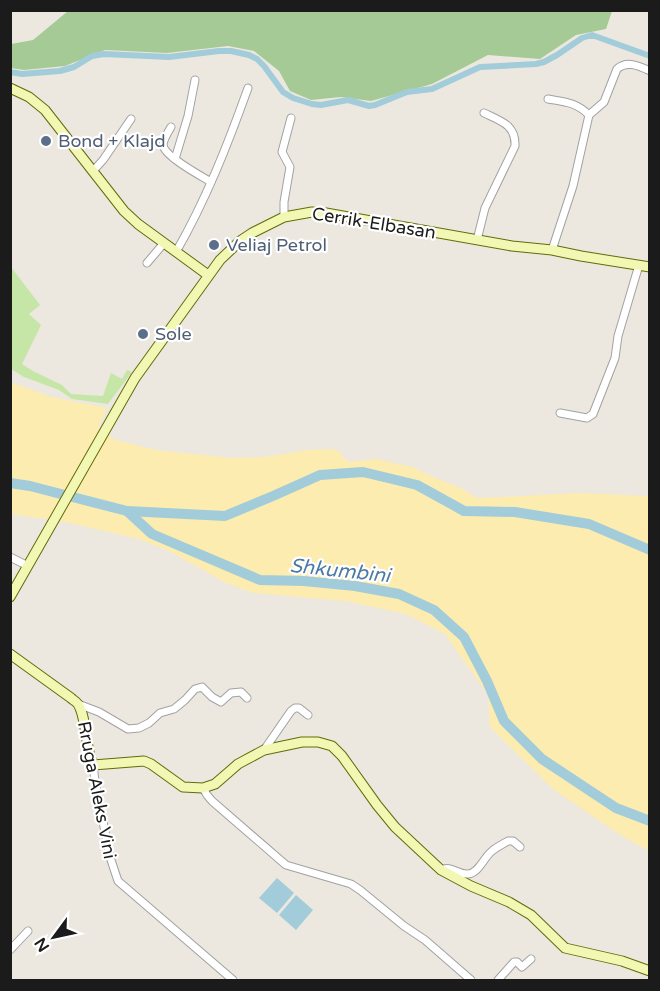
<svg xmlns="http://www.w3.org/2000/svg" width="660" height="991" font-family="'Varela Round',sans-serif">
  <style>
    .grass { fill: #c6e6a7 }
    .forest { fill: #a6ca96 }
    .sand { fill: #fcecaf }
    .water { fill: #a2ccd9 }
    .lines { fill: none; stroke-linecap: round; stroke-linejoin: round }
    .canal { stroke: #a2ccd9; stroke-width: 6 }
    .river { stroke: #a2ccd9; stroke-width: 10 }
    .street-casing { stroke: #a2a2a2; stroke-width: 9 }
    .secondary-casing { stroke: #616c08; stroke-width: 11 }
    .street { stroke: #fff; stroke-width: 7 }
    .secondary { stroke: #f3f7b4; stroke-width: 9 }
    .service-dot { fill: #5c6f8a; stroke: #fff; stroke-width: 2 }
    .labels { text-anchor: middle; stroke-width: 4.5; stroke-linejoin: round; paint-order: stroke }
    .service-label { font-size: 18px; fill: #4e5e75; stroke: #fff; text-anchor: start }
    .street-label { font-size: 18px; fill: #1b1b1b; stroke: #fff }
    .water-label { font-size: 20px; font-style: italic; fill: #4c79a6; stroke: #fff }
  </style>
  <rect width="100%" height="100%" fill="#ece8e0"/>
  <path class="grass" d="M11,267L40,305L29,314L41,325L22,364L33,371L62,385L71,394L103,396L111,373L122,379L127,370L132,372L108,404L72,399L59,390L24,377L11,369Z"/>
  <path class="forest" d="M68,11V10L612,11L606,29L576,35L540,59L488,55L432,84L371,101L341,97L311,100L290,91L279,71L254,51L228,46L167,53L105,50L65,66L24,70L11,68V44L33,40Z"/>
  <path class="sand" d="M10,382L51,397L107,408L98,428L116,440L156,450L232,458L264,457L307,450L336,449L348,462L376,459L413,467L435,478L461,488L477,498L579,493L649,496V851L617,833L553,789L490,727L488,695L445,634L406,614L345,601L254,593L226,583L171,552L139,539L65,522L11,514Z"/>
  <g class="water">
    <path d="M277,878L294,893L277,913L259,898Z"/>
    <path d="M296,895L313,910L296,930L279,915Z"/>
  </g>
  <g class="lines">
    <path class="canal" d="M10,72L22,74L60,71L74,67L92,56L104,54L169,57L219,51H231L249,55L257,59L264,66L283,92L293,98L312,104L321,105L348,100L369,106L375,105L407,92L432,89L480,67L536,64L544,62L557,55L582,38L592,35L650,56"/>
    <g class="river">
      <path d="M10,483L30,486L127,511L225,516L273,496L320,475L363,472L417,485L464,511L515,512L589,524L650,550"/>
      <path d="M127,511L152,534L260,580L304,581L355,586L399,594L434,610L464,637L487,681L504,721L542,759L616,808L650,821"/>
    </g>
    <defs>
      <g id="street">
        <path d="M548,99C565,102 576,102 589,115"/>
        <path d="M171,127C168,132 163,140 163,145C164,156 201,176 211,182"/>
        <path d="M175,159L188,116L195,80"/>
        <path d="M93,171L103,160L131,119"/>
        <path d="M284,217V202L290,167L282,152L291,118"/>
        <path d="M477,240L485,208L515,146C516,125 501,121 484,113"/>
        <path d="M552,250L573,186L589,115L604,102L617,69C627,60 639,66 650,71"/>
        <path d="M176,252C206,200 228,144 248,88"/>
        <path d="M147,263L164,243"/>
        <path d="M560,413L587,418L593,414L615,358L618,336L639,265"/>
        <path d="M10,557L28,566"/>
        <path d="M78,704L99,712L128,729L139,728L149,723L160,713L174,709L185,700L195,689L202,687L212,697L221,702L231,693L241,692L247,698"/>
        <path d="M264,750L291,711L295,708H299L308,715"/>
        <path d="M93,765L95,781L110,857L118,881L233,980"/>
        <path d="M203,788L207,795L212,801L286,865L351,884L360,890L404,926L425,940L471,980"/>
        <path d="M441,870C451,865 458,875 468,874C479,873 484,857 492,851C497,847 503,844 508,841H513L520,847"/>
        <path d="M10,950L28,931"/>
        <path d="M498,980L514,962H517L522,967L531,959"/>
      </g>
      <g id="secondary">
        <path d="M10,88L29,97L45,110L124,211L138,224L208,275"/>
        <path d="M10,597L135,378L220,260L240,241L252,233L284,217L312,212L326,213L512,246L552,250L581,256L650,267"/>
        <path d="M10,654L71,698C72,699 78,703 78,704C87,718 85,748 93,765L144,761L151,764L183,787L203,788L215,784L238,764L264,750L302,742H318L332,746L342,756L377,805L395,827L441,870L471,886L509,902L531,915L565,948L622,961L650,971"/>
      </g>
    </defs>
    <use href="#street" class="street-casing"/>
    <use href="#secondary" class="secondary-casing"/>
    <use href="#street" class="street"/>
    <use href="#secondary" class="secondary"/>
  </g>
  <g class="service-dot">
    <circle cx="46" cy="141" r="6"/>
    <circle cx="214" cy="245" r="6"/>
    <circle cx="143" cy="334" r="6"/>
  </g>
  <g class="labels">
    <g class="service-label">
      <text x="58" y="147">Bond + Klajd</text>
      <text x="226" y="251">Veliaj Petrol</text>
      <text x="155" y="340">Sole</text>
    </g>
    <g class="street-label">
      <text transform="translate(374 223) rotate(9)" y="6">Cerrik-Elbasan</text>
      <text transform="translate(97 790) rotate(79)" y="6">Rruga Aleks Vini</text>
    </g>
    <g class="water-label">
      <text transform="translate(340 570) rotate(6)" y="7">Shkumbini</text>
    </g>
  </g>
  <rect width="660" height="991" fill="none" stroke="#1b1b1b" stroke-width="24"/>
  <g transform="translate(54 937) rotate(237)" stroke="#ffffff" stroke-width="4.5" paint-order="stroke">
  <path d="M0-4.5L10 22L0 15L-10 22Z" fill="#1b1b1b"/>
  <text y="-9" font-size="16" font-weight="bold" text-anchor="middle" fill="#1b1b1b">N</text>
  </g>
</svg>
